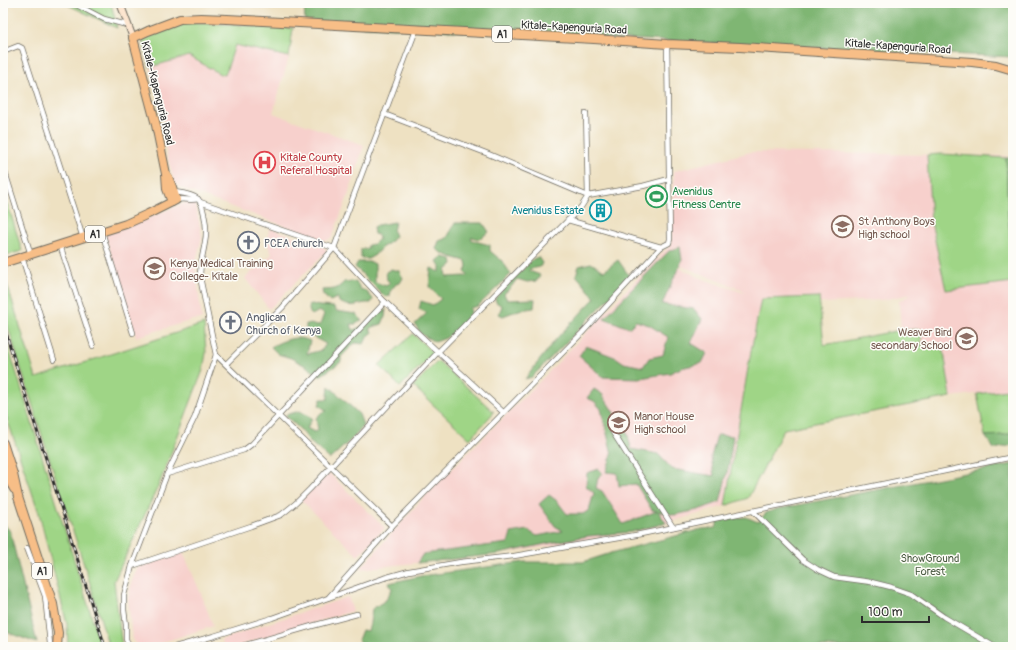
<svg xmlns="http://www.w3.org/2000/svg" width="1016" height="650" font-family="Pangolin,sans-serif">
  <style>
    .built { fill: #f7d0cc }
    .green { fill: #9fd586; stroke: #658058 }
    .forest { fill: #7fb673; stroke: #55704f }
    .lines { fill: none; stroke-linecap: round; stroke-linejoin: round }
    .street-casing { stroke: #6f6b60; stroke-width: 6 }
    .secondary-casing { stroke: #6f6b60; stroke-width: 8 }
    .highway-casing { stroke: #6f6b60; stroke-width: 10 }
    .street { stroke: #fff; stroke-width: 4.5 }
    .secondary { stroke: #fce5cf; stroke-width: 6 }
    .highway { stroke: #f7be87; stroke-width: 8 }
    .rail-casing { stroke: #2b2b2b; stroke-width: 3 }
    .rail { stroke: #fdfcf7; stroke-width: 1.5; stroke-dasharray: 4.5; stroke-linecap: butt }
    .labels { text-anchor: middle; stroke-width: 3; stroke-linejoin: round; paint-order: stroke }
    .shield { fill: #fdfcf7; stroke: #6a6a68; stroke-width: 1 }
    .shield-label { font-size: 10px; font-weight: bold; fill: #2b2b2b }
    .street-label { font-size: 11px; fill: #2b2b2b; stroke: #fdfcf7 }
    .health-label { font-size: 11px; fill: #be3a42; stroke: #fdfcf7; text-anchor: start }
    .leisure-label { font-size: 11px; fill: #27864d; stroke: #fdfcf7; text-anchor: start }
    .culture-label { font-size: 11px; fill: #0d838f; stroke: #fdfcf7; text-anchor: end }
    .education-label { font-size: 11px; fill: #785e54; stroke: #fdfcf7; text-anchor: start }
    .worship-label { font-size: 11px; fill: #5b616d; stroke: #fdfcf7; text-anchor: start }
    .park-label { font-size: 11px; fill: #4e5e46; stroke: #fdfcf7 }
  </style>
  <rect width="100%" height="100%" fill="#fdfcf7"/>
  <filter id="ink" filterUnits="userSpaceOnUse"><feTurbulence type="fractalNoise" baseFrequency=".025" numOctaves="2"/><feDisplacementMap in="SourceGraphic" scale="8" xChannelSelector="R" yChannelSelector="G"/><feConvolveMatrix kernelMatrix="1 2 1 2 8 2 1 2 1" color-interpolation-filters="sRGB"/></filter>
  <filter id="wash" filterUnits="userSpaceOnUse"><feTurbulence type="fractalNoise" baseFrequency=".012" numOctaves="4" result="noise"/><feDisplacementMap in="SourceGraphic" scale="16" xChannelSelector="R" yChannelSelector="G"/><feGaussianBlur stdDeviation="0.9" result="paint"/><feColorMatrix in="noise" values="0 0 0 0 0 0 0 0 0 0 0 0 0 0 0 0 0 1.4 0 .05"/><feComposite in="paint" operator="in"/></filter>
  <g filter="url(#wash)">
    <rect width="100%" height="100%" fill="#eee1c2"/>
    <g class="built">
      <path d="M235,45L289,57L273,113L292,120L364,145L347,199L332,237L326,241L213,200L181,188L174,182L164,143L169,140L161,106L150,67L189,56L220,74Z"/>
      <path d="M751,152L1007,156L1013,242V389L951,397L943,346H922L921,329L901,330L899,301L912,294L882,300L824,303H762L761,302L749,362L725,506L639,531L514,552L360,569L425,496L544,377L657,258L706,280L745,293L740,289L658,257L671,245L674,171Z"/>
      <path d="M187,202H195L202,237L195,266L202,319L193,320L136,337L105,235Z"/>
      <path d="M270,228L324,247L327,251L269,309L245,278L272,254L266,242Z"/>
      <path d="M329,473L385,528L358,556L301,500Z"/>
      <path d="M183,552L202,596L213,626L148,647H137L132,637L128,599L132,581L137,568Z"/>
      <path d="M348,597L353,611L234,647H225L221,640L266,624Z"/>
    </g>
    <g class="green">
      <path d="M64,3H111L117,28Z"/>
      <path d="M183,22L293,28L289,57L235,45L225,75L220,74L189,56L150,67L142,38Z"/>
      <path d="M941,154L1006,158L1008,215L1013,264V282L946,290L931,222L927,155Z"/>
      <path d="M3,188L22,251L3,256Z"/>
      <path d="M3,271L36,378L204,324L206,353L203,370L160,482L114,581L122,647H109L88,577L45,445L3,311Z"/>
      <path d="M819,297L824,345L901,330L921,329L922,346H943L951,397L784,429L748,498L725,506L749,362L761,299Z"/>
      <path d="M3,329L101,647H68L67,624L39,513L3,407Z"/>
      <path d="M413,334L433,353L400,387L379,365Z"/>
      <path d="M438,361L494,412L470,439L413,386Z"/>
      <path d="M1007,390L1008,399L1013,401V433L1004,435L985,436L977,394Z"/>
    </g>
    <g class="forest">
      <path d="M304,3H1013V57L305,24Z"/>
      <path d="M1006,158H1013V264L1008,215Z"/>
      <path d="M395,222L393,231L395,236L389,243L381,248L375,255L368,259L361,258V249H368V245L374,244L379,239L378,235L374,234L373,227L377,225Z"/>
      <path d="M455,223H483L489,232L479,239L472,237L471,239L478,242L490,245V251L502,261L511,274L478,306L470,308L471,313L459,327L446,338L435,342L421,334L415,324L427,313L419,309L421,301L433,305L441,299L429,287L431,268L440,272V266L437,261L442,257L452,259L453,264L446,270L447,277L467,276L468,274L465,272L467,266L466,261C455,258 445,256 436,249L439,241L447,238Z"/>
      <path d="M680,247L682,260L664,300L662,304L694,309L702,319L691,343L707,353L702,363L681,368L670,373L640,378L603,377L579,356L586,346L617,358L624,363L643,367L649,358L663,355L668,337L649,325L636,321L629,328L604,318L669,251Z"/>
      <path d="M538,257L542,263L540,267L530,269L529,271L540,275L537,281L527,282L517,279L511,287L504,294L507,300L535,299L534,308L519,310L503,316L499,314L502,306L496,302L495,298L533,259Z"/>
      <path d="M618,260L630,277L532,377L525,379L556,339L595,298L576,275L579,266L591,263L604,271Z"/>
      <path d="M358,262H371L375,264V282L386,286L390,283L387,280L386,272L391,269L399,271L403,278L400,283L396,284L391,290L390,296L385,297L355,267Z"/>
      <path d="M352,281L357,283L360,289L366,291L373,299L371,303C357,302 355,310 339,302L338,298H337L330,301L323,295L322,290C333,289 336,291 344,282Z"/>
      <path d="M312,304L319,306L334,307L336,311L356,314L362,320L356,324H351L353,330L367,325L378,312L386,309L385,317L382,324L370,328L372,333L367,337L364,344L355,343L341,357V362L320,376L306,366L291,358L278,354L271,347C277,343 290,338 297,338C301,338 306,339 310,341L307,354L322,350L326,344L306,333V324L320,325L324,314L319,311L312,315L310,313L308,305Z"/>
      <path d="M329,386L359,414L363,425L355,436L330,459L311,443L302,431L285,415L300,411L312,418L307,428L314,432L318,430L316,418L322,412L327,411L319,405L321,399H328V395Z"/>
      <path d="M594,389L602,394L614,413V420L626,426L631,449L658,454L672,469L714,476L711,457L717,435L733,436L729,465L720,502L698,510L674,515L658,511L666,523L631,532L588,536L550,543L499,554L417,563L423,554L508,543L511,533L527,530L537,536L563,531L555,526L539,504L549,495L557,501L567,514H583L589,510L594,493L586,486L587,473L599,469L602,473L598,478L596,488L602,491L623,524L657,511L652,510L636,484L619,486L617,473L606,472L612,454L601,409L594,401L587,398Z"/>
      <path d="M1013,433V445L994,449L985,436L1004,435Z"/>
      <path d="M1013,464V647H363L364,644L358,640L362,630L368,631L370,623L372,609L386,600L392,589L389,583L421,576L524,562H583L611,553L702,529L716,528L719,520L746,517L758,522L766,513L777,509Z"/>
      <path d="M3,523L10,531L37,643L3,631Z"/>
    </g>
  </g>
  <g filter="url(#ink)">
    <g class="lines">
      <defs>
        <g id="street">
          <path d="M73,3L104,19L127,25"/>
          <path d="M3,52L18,46L22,48L83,238"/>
          <path d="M384,114L486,153L588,196L643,186L669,179"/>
          <path d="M3,166L31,255"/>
          <path d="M176,200C183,198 191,201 198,199"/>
          <path d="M200,202L334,248L282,308L226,364"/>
          <path d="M568,220L661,247"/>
          <path d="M102,232L133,333"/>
          <path d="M60,245L93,346"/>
          <path d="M22,257L54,360"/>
          <path d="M216,355L392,526L329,597"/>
          <path d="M503,412L438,352L581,207L588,196L586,113"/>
          <path d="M612,431L673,527"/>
          <path d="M167,474L244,450L252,444L385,302"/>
          <path d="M753,511L803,560L817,569L834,577L871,582L891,587L911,594L944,617L995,647"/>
          <path d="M392,526L582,333L661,247L669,243L670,239L667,44"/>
          <path d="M27,548L45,596L50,644V647"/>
          <path d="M132,566L251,526L281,515L296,503L310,489L438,352L385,302L334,248L416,30"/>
          <path d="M129,647L126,639V625L124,610V595L132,566L167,474L195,417L216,355L200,277C200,263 203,255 205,242C207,233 206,223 204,214C203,209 202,203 198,199C192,194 181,193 174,192"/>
          <path d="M175,647L214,636L272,618L384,578L409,571L461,562L514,556L636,535L1013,457"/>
          <path d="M239,647L312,626L357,614"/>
        </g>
        <path id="secondary" d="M120,3L133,38"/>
        <g id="highway">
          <path d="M172,202L167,189L166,174L156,125L133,38L148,31L180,19L201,18L227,19L594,39L667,44L740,47L972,62L996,65L1013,70"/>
          <path d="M3,263L126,224L148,214L176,200L172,187L168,177"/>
          <path d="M3,443L13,474L18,497L53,604L58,633L57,647"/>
          <path d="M3,468L14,489"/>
        </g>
      </defs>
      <use href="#street" class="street-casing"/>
      <use href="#secondary" class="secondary-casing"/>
      <use href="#highway" class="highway-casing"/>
      <use href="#street" class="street"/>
      <use href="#secondary" class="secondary"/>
      <use href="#highway" class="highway"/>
      <defs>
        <path id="rail" d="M3,322L9,343L48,465L105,647"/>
      </defs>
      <use href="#rail" class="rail-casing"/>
      <use href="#rail" class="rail"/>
    </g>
  </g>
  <defs>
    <symbol id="hospital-ring" viewBox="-11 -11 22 22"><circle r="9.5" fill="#fdfcf7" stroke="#e0444e" stroke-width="1.5"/><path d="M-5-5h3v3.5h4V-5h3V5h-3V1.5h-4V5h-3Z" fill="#e0444e"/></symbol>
    <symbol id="stadium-ring" viewBox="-11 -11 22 22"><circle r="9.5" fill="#fdfcf7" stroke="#2e9e5b" stroke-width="1.5"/><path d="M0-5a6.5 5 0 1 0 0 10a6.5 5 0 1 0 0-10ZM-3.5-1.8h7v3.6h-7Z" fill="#2e9e5b"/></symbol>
    <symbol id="building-ring" viewBox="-11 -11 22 22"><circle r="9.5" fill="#fdfcf7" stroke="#0f9aa8" stroke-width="1.5"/><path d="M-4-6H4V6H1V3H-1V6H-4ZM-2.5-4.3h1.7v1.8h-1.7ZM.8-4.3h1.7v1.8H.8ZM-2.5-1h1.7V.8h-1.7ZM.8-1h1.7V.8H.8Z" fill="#0f9aa8"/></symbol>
    <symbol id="school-ring" viewBox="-11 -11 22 22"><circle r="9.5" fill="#fdfcf7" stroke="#8d6e63" stroke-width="1.5"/><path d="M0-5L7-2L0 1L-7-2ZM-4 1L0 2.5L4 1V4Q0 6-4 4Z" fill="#8d6e63"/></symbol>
    <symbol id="church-ring" viewBox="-11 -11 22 22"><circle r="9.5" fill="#fdfcf7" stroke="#6b7280" stroke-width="1.5"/><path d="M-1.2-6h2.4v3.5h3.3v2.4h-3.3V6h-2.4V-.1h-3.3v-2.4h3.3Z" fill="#6b7280"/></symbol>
    <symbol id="university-ring" viewBox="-11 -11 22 22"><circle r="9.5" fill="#fdfcf7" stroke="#8d6e63" stroke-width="1.5"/><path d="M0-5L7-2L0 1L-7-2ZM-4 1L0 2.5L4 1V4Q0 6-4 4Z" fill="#8d6e63"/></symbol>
  </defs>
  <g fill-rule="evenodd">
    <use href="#hospital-ring" x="252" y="150" width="25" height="25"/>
    <use href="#stadium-ring" x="644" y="184" width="25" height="25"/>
    <use href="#building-ring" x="588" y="198" width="25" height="25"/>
    <use href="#school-ring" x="830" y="214" width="25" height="25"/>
    <use href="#church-ring" x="236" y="230" width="25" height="25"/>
    <use href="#university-ring" x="142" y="256" width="25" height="25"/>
    <use href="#church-ring" x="218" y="310" width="25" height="25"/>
    <use href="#school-ring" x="954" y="326" width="25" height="25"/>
    <use href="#school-ring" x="606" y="410" width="25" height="25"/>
  </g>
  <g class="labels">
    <g class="shield">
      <rect x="492" y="26" width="20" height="16" rx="3"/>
      <rect x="85" y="226" width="20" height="16" rx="3"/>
      <rect x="32" y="563" width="20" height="16" rx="3"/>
    </g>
    <g class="shield-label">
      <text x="502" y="38">A1</text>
      <text x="95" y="238">A1</text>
      <text x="42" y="575">A1</text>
    </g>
    <g class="street-label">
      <text transform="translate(574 27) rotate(3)" y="4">Kitale-Kapenguria Road</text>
      <text transform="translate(898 46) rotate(4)" y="4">Kitale-Kapenguria Road</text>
      <text transform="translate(158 93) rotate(76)" y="4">Kitale-Kapenguria Road</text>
    </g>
    <g class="health-label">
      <text x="280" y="161">Kitale County<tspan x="280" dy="13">Referal Hospital</tspan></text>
    </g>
    <g class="leisure-label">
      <text x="672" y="195">Avenidus<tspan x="672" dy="13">Fitness Centre</tspan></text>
    </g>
    <g class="culture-label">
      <text x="584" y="214">Avenidus Estate</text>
    </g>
    <g class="education-label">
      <text x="858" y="225">St Anthony Boys<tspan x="858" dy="13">High school</tspan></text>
      <text x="170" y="267">Kenya Medical Training<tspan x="170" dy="13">College- Kitale</tspan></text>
      <text x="952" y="336" text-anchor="end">Weaver Bird<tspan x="952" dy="13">secondary School</tspan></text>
      <text x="634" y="420">Manor House<tspan x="634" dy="13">High school</tspan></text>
    </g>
    <g class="worship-label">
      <text x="264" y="247">PCEA church</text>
      <text x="246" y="321">Anglican<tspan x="246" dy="13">Church of Kenya</tspan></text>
    </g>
    <g class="park-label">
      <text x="930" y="562">ShowGround<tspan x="930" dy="13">Forest</tspan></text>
    </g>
  </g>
  <rect width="1016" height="650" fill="none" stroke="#fdfcf7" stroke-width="16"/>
  <path d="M862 616v6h67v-6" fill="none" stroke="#2b2b2b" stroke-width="2"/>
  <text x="868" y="616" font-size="12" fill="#2b2b2b" stroke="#fdfcf7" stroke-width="3" paint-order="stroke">100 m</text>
</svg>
